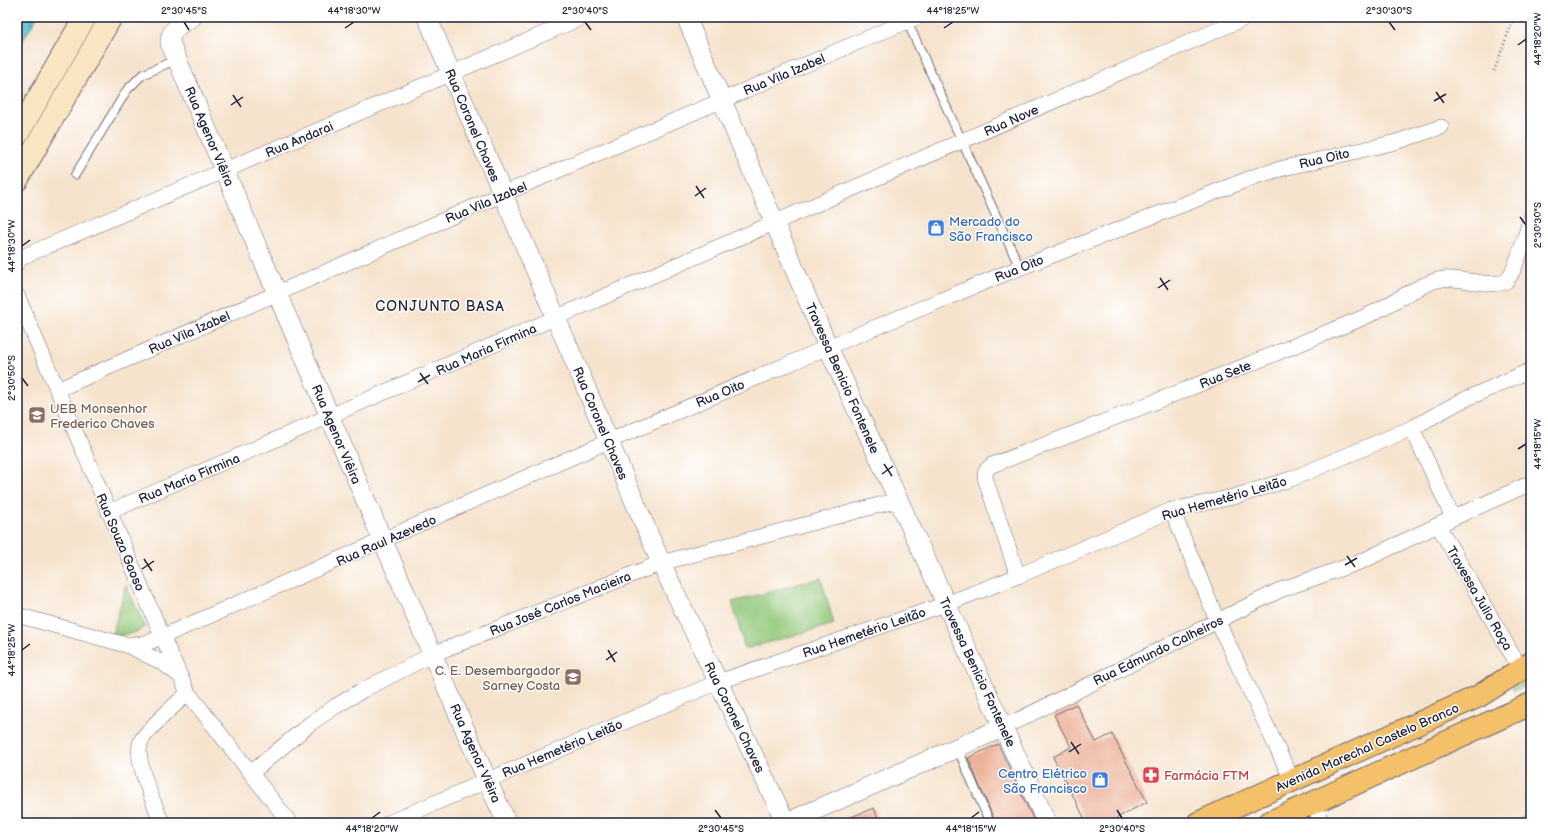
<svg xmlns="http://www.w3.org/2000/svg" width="1548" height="840" font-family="'Balsamiq Sans',sans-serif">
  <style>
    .green { fill: #93c779; stroke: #5a745a }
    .water { fill: #41b0bc; stroke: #32697c }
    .building { fill: #edb198 }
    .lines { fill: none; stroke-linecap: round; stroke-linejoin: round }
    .service-casing { stroke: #6c666e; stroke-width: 10 }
    .minor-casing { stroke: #6c666e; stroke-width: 16 }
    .tertiary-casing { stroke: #6c666e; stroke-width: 20 }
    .secondary-casing { stroke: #6c666e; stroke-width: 24 }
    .primary-casing { stroke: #6c666e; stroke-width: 24 }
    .path { stroke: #6c666e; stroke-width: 2.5; stroke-dasharray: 1 3; stroke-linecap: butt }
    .service { stroke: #fff; stroke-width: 8 }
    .minor { stroke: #fff; stroke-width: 15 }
    .tertiary { stroke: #fff; stroke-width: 19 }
    .secondary { stroke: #fbe6c3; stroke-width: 22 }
    .primary { stroke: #f4c16a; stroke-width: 22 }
    .ticks { fill: none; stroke: #22223b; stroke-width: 1.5 }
    .labels { text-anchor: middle; stroke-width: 3; stroke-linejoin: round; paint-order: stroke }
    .street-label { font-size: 13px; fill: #22223b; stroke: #fff }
    .shop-label { font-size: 13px; fill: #366cbe; stroke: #fff; text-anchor: start }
    .education-label { font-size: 13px; fill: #785e54; stroke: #fff; text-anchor: start }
    .health-label { font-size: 13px; fill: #be3a42; stroke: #fff; text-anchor: start }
    .neighbourhood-label { font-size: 14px; letter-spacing: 1px; fill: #22223b; stroke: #fff }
    .neatline { fill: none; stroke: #22223b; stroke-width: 1.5 }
    .ticks-label { font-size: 10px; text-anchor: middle; fill: #22223b }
  </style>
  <rect width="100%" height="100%" fill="#fff"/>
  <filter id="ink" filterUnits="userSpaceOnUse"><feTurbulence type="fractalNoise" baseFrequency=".025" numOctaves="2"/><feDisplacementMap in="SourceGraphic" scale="8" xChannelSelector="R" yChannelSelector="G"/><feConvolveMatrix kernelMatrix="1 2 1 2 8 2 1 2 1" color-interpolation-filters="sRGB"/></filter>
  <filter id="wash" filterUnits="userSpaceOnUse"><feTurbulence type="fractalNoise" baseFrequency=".012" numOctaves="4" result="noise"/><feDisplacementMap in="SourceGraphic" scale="16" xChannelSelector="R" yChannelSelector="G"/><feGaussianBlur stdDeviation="0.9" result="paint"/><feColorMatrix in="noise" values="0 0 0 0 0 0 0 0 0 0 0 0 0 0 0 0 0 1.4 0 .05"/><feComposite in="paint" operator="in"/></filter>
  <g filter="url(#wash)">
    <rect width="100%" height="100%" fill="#f6e3cd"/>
    <g class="green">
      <path d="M821,578L834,624L745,649L732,602Z"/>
      <path d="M126,585L145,626C136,635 124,635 112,635Z"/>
      <path d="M1531,672V683L1514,691L1512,687Z"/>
    </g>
    <path class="water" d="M17,17H37L17,51Z"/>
    <g id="blocks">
      <g class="building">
        <path d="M1076,704L1096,742L1112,734L1147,802L1107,823H1087L1053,757L1071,747L1054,715Z"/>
        <path d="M998,744L1035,823H996L995,822L968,758Z"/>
        <path d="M874,808L880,823H838V822Z"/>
      </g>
    </g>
  </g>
  <g filter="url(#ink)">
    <use href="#blocks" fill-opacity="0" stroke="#6c666e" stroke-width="1"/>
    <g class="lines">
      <defs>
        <g id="service">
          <path d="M907,21L1020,268"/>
          <path d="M75,175L127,90L142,75L177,59"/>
          <path d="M957,747L990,823"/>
        </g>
        <g id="minor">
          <path d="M17,263L22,257L583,17"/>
          <path d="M17,295L163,638L188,693L290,823"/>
          <path d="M57,390L503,194L917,17"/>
          <path d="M1412,428L1453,518"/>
          <path d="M1172,510L1217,620L1292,780"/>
          <path d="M109,512L1247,17"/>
          <path d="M1438,525L1521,670"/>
          <path d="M1018,576L986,481C984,473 985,470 992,465C1116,418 1238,369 1360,319C1384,309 1405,293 1429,283C1436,280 1444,278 1451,279C1464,279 1496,288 1506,281C1515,274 1527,230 1531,217"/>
          <path d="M17,615L126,645L141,644L152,641L609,441L828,347L1004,274L1259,175L1284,168L1396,142L1441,127"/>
          <path d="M127,645L161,662L179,675"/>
          <path d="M1004,727L1280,590L1360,562L1453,518L1531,483"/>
          <path d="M251,773L311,723L336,706L363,690L433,654L661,563L898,500"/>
          <path d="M1313,803L1322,823"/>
          <path d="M162,823C155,805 133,759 141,741C148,728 176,704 188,693"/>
          <path d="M388,823L718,682L946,604L1018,576L1172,510L1233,497L1291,479L1412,428L1459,402L1531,370"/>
          <path d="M1526,823L1531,821"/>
        </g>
        <g id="tertiary">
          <path d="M192,17C182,23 169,30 170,43L383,541L487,780L507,823"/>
          <path d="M427,17L661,563L786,823"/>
          <path d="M686,17L828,347L1047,823"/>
          <path d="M786,823L1004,727"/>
        </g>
        <g id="secondary">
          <path d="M17,135L85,17"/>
          <path d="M17,180L111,17"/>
        </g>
        <g id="primary">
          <path d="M1198,823L1479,696L1531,663"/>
          <path d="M1268,823L1531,704"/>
        </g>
      </defs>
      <use href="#service" class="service-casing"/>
      <use href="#minor" class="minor-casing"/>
      <use href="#tertiary" class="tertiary-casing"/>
      <use href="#secondary" class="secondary-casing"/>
      <use href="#primary" class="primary-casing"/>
      <path class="path" d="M1494,71L1514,17"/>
      <use href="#service" class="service"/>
      <use href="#minor" class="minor"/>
      <use href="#tertiary" class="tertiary"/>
      <use href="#secondary" class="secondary"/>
      <use href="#primary" class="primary"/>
    </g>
  </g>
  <path class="ticks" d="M184,22L189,30M585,22L591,30M1389,22L1395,30M345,28L354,22M944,28L953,22M1518,45L1526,39M1436,92L1444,103M233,95L241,107M1434,101L1446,94M231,105L243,97M696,186L704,198M695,196L706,188M1520,217L1526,225M22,246L30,240M1160,278L1168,290M1158,288L1170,280M420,373L428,384M22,378L28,386M418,382L430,375M1518,449L1526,444M884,464L892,476M882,474L893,466M1347,556L1355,567M144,559L152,571M1345,565L1357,558M142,569L154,561M22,650L30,644M608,650L615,662M606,660L617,652M1071,742L1079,754M1069,752L1081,744M715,810L721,818M1117,810L1122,818M372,818L380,812M971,818L979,812"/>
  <defs>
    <symbol id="shop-square" viewBox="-11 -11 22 22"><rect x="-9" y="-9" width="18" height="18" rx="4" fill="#3f7fe0" stroke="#fff"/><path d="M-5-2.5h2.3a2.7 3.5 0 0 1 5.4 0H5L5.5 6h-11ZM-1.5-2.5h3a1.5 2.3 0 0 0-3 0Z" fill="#fff"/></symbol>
    <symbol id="school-square" viewBox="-11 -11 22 22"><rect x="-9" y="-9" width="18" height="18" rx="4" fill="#8d6e63" stroke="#fff"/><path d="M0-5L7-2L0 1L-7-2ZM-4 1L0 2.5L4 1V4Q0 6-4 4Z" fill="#fff"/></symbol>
    <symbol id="pharmacy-square" viewBox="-11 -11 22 22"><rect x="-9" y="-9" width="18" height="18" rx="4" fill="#e0444e" stroke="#fff"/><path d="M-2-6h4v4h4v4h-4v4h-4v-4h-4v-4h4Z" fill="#fff"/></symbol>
  </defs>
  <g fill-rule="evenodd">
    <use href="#shop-square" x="926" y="218" width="20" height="20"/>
    <use href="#school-square" x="27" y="405" width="20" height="20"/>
    <use href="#school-square" x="563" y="667" width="20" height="20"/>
    <use href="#pharmacy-square" x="1141" y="765" width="20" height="20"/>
    <use href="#shop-square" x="1090" y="770" width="20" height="20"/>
  </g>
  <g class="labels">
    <g class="street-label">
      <text transform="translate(784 74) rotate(-23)" y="5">Rua Vila Izabel</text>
      <text transform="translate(1011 120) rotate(-24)" y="5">Rua Nove</text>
      <text transform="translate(473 125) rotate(67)" y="5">Rua Coronel Chaves</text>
      <text transform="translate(210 136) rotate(67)" y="5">Rua Agenor Viêira</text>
      <text transform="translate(299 139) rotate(-23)" y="5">Rua Andarai</text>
      <text transform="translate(1324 158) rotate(-13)" y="5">Rua Oito</text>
      <text transform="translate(486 202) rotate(-23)" y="5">Rua Vila Izabel</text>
      <text transform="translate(1019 268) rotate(-22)" y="5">Rua Oito</text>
      <text transform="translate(189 332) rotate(-24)" y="5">Rua Vila Izabel</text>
      <text transform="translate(486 349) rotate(-24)" y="5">Rua Maria Firmina</text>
      <text transform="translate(1225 374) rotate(-22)" y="5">Rua Sete</text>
      <text transform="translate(843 378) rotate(66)" y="5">Travessa Benicio Fontenele</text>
      <text transform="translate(720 393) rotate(-23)" y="5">Rua Oito</text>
      <text transform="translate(601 423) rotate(67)" y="5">Rua Coronel Chaves</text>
      <text transform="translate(337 434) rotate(67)" y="5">Rua Agenor Viêira</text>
      <text transform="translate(189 478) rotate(-23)" y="5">Rua Maria Firmina</text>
      <text transform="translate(1224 498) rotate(-16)" y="5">Rua Hemetério Leitão</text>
      <text transform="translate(386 540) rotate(-24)" y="5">Rua Raul Azevedo</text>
      <text transform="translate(121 542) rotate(67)" y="5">Rua Souza Gaoso</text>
      <text transform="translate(1480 598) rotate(60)" y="5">Travessa Julio Roça</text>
      <text transform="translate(560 603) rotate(-22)" y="5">Rua José Carlos Macieira</text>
      <text transform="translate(864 632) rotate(-19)" y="5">Rua Hemetério Leitão</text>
      <text transform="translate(1158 650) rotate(-26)" y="5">Rua Edmundo Calheiros</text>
      <text transform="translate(978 672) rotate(65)" y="5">Travessa Benicio Fontenele</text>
      <text transform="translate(735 717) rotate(64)" y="5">Rua Coronel Chaves</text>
      <text transform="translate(1367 747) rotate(-24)" y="5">Avenida Marechal Castelo Branco</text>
      <text transform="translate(562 748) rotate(-23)" y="5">Rua Hemetério Leitão</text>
      <text transform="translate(476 753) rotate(66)" y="5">Rua Agenor Viêira</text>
    </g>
    <g class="shop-label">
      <text x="949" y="226">Mercado do<tspan x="949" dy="15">São Francisco</tspan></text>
      <text x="1087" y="778" text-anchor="end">Centro Elétrico<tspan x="1087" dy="15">São Francisco</tspan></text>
    </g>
    <g class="education-label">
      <text x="50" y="413">UEB Monsenhor<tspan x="50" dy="15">Frederico Chaves</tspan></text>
      <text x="560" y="675" text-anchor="end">C. E. Desembargador<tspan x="560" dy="15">Sarney Costa</tspan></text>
    </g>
    <g class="health-label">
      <text x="1164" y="780">Farmácia FTM</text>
    </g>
    <g class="neighbourhood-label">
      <text x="440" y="311">CONJUNTO BASA</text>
    </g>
  </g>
  <rect width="1548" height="840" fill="none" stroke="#fff" stroke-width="44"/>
  <rect x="22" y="22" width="1504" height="796" class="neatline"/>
  <g class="ticks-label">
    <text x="184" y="14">2°30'45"S</text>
    <text x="354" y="14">44°18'30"W</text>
    <text x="585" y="14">2°30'40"S</text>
    <text x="953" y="14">44°18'25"W</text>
    <text x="1389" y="14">2°30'30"S</text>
    <text transform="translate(1537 39) rotate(-90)" y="4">44°18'20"W</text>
    <text transform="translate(1537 225) rotate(-90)" y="4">2°30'30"S</text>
    <text transform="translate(11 246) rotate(-90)" y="4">44°18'30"W</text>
    <text transform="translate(11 378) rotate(-90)" y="4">2°30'50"S</text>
    <text transform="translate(1537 444) rotate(-90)" y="4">44°18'15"W</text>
    <text transform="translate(11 650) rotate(-90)" y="4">44°18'25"W</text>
    <text x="372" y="832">44°18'20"W</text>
    <text x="721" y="832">2°30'45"S</text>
    <text x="971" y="832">44°18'15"W</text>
    <text x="1122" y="832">2°30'40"S</text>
  </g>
</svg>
